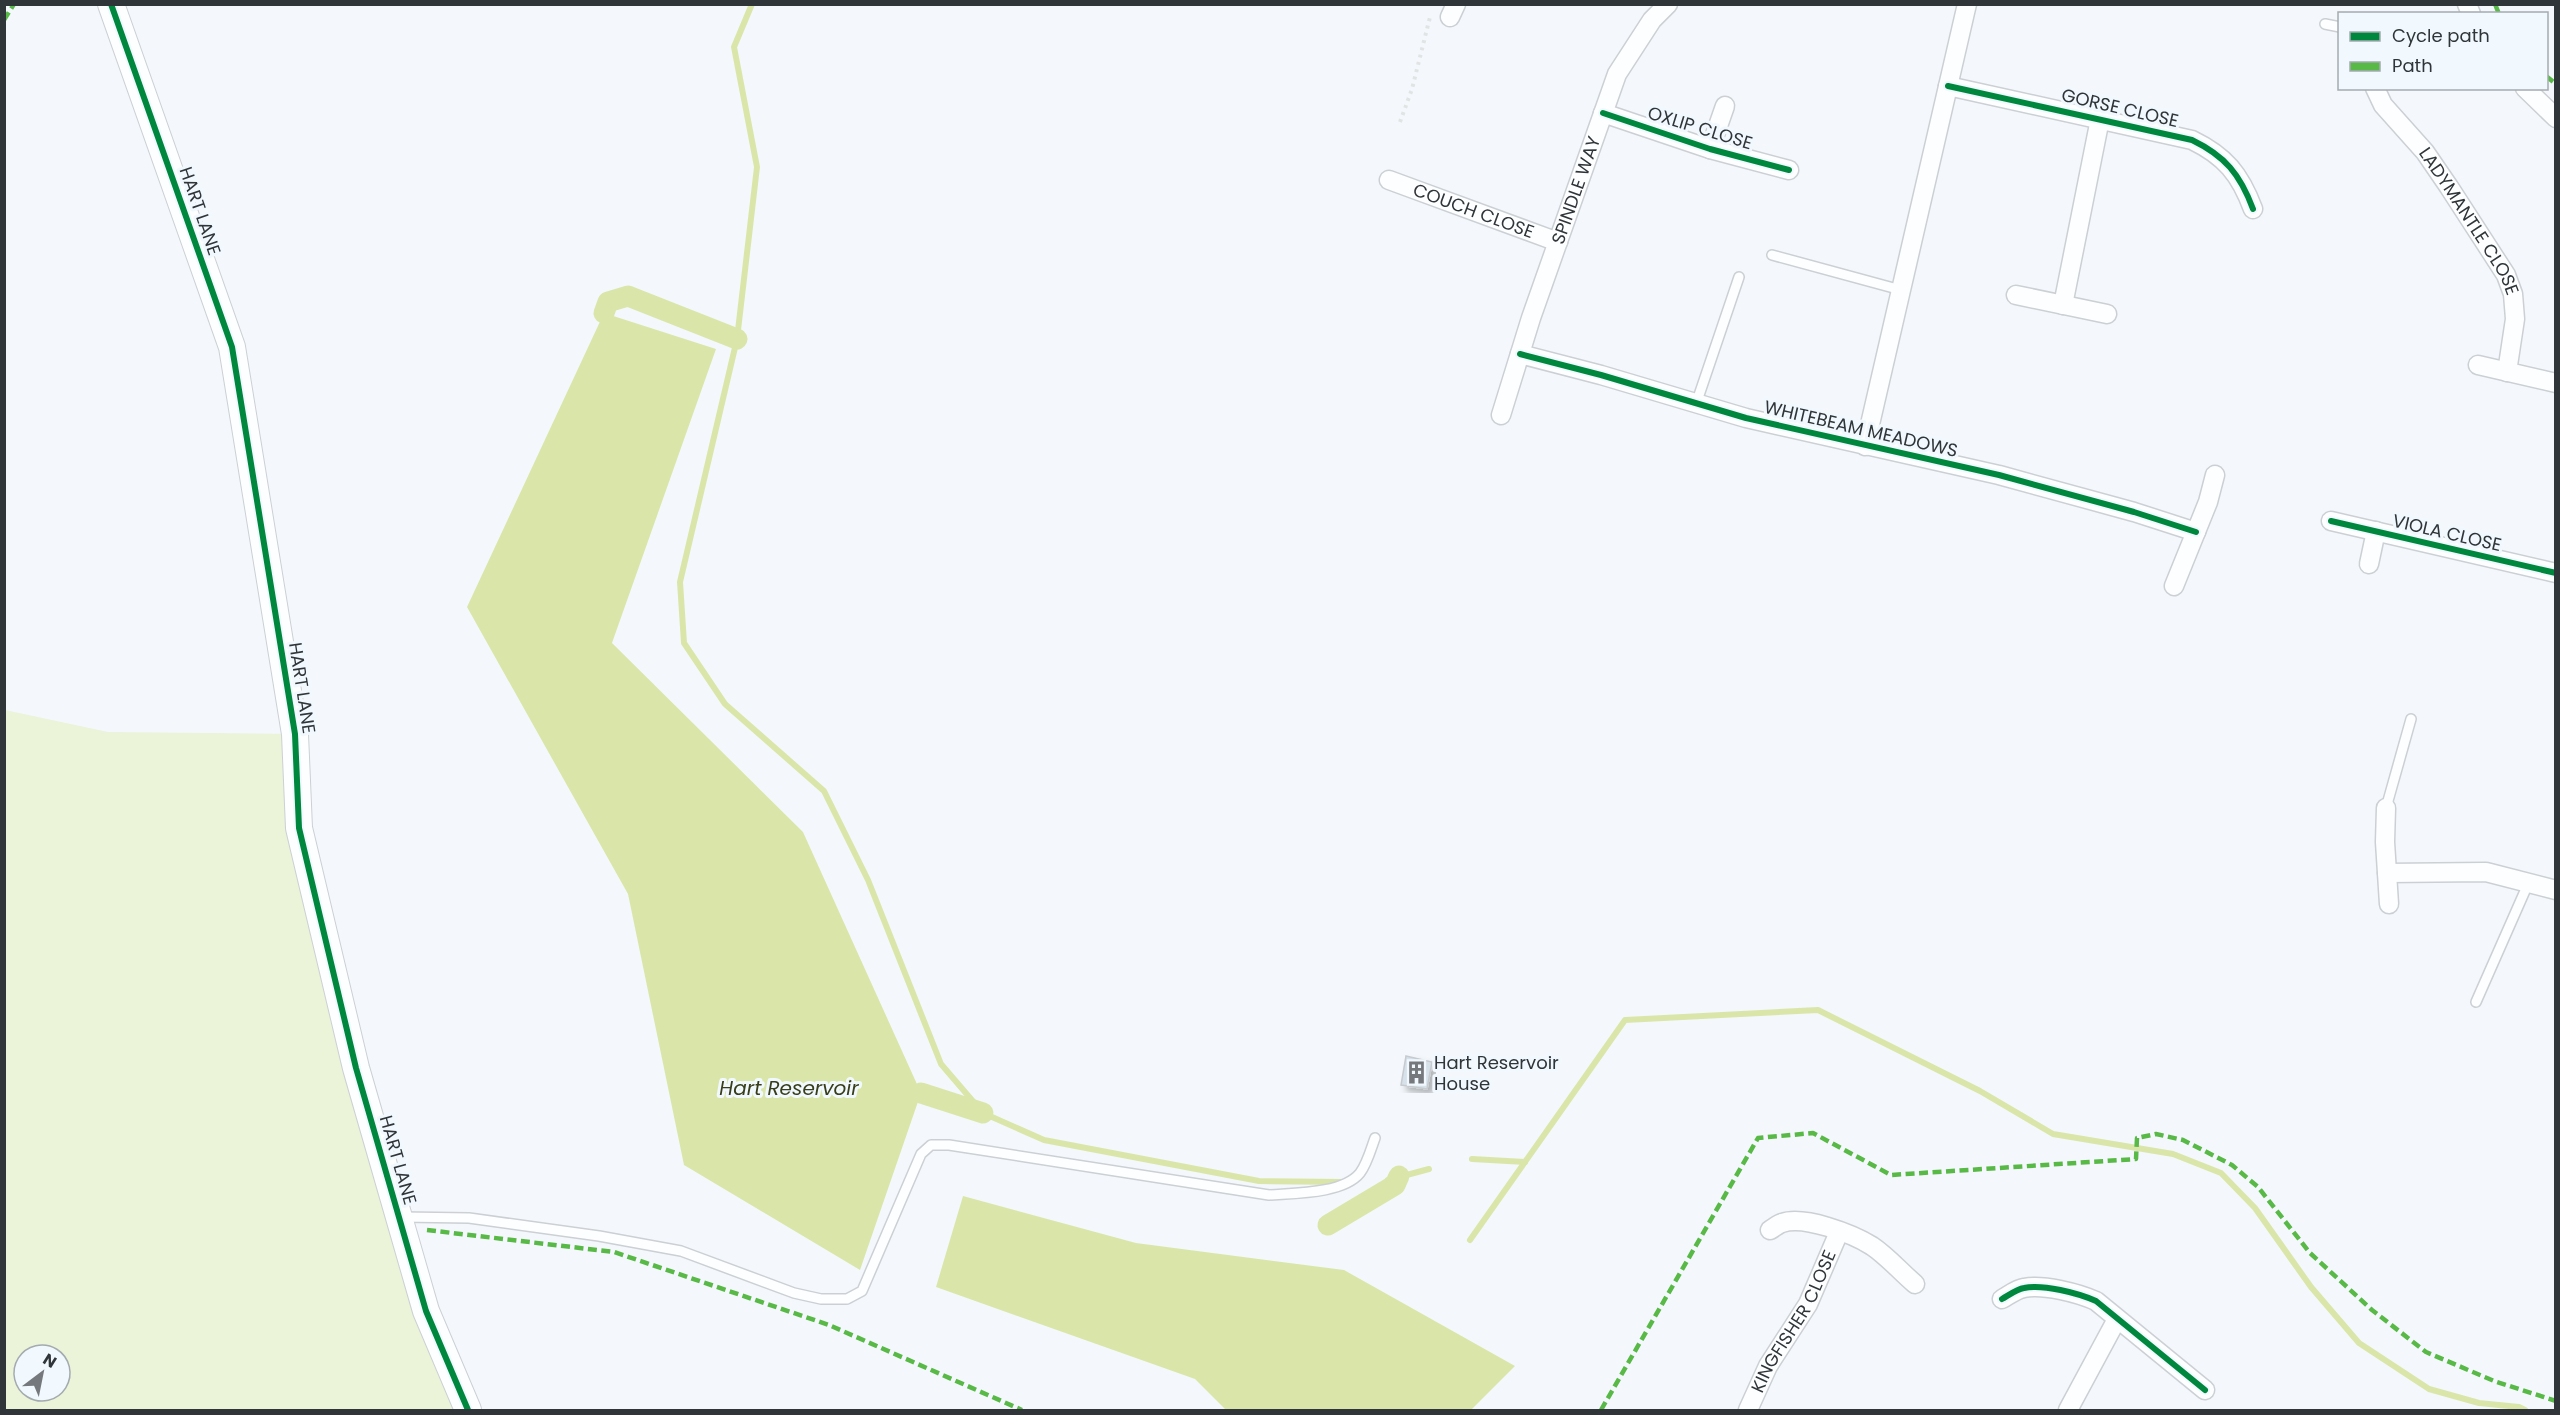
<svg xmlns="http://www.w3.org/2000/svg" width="2560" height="1415" font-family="Poppins,sans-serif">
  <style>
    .green { fill: #ebf3d8; fill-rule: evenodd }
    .water { fill: #dae6a9 }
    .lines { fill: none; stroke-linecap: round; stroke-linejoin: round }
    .stream { stroke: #dae6a9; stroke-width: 6 }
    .canal { stroke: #dae6a9; stroke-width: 21 }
    .building { fill: #d6e1e9; stroke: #c7cbcf; stroke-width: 1.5; filter: url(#shadow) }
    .lane-casing { stroke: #ccd0d4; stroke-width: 12 }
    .street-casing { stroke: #ccd0d4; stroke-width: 21 }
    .secondary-casing { stroke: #ccd0d4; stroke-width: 28 }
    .path { stroke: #e2e4e4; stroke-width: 4; stroke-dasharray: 3 4.5; stroke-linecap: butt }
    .lane { stroke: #fdfeff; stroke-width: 9 }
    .street { stroke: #fdfeff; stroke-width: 18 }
    .secondary { stroke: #fdfeff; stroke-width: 26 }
    .quiet { stroke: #58b947; stroke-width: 4.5; stroke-dasharray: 9 4.5; stroke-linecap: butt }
    .cycleway-casing { stroke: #f1f9ff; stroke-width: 10 }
    .cycleway { stroke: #00873e; stroke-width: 6 }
    .labels { text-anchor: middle; stroke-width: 6; stroke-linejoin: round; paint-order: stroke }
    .street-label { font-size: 18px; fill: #303539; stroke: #f1f9ff }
    .poi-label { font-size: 18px; fill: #303539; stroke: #f1f9ff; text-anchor: start }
    .water-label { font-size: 20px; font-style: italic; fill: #383e19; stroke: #f1f9ff }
  </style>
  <defs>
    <filter id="shadow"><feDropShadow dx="5.5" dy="5.5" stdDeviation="3" flood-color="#0004"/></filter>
  </defs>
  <rect width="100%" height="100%" fill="#f4f8fc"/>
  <path class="green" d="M5,710L108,732L295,734L299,828L468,1410H5ZM24,1355H60V1391H24Z"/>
  <g class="water">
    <path d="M604,313L716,349L612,643L803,832L921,1093L860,1270L684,1165L628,894L467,607Z"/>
    <path d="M963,1196L1136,1243L1344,1270L1515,1366L1471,1410H1226L1195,1379L936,1287Z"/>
  </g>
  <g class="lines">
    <g class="stream">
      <path d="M752,4L734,47L757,167L737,339L680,582L684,643L725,704L824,791L868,880L941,1064L983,1113L1044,1140L1259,1181L1344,1182"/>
      <path d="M1472,1159L1525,1162"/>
      <path d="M1388,1180L1429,1169"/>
      <path d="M1470,1240L1625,1020L1818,1010L1980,1091L2053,1134L2173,1154L2221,1173L2255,1208L2311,1287L2359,1343L2429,1389L2479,1403L2519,1407L2525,1410"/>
    </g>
    <g class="canal">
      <path d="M604,313L608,302L628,296L737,339"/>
      <path d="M921,1093L983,1113"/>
      <path d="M1328,1225L1395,1185L1399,1176"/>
    </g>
  </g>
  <path class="building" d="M1406,1056L1432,1062L1427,1089L1401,1085Z"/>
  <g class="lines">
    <defs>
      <g id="lane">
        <path d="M2325,24L2340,27"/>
        <path d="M1772,255L1901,290"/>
        <path d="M1696,404L1739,277"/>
        <path d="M2386,808L2411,719"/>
        <path d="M2476,1002L2528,884"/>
        <path d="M402,1217L469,1218L599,1236L681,1251L794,1293L821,1299H847L862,1291L921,1154L931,1145H949L1269,1195C1294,1193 1343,1194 1360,1173C1367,1164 1371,1149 1375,1138"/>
      </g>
      <g id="street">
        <path d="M2467,4L2471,14"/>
        <path d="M1450,17L1456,4"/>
        <path d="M1948,86L2192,140C2225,156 2240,174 2253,209"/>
        <path id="s1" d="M2375,88L2383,105L2425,152L2449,187L2506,275L2513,294L2515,319L2507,372"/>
        <path d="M2525,88L2556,118"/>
        <path d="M1603,113L1710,149L1789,170"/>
        <path d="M1710,149L1725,106"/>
        <path id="s2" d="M1389,180L1558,242"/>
        <path d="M2016,295L2107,314"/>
        <path d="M2063,305L2100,119"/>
        <path d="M1520,354L1601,375L1746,418L1999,475L2134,512L2196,532"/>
        <path d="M2478,365L2556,383"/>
        <path id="s3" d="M1501,415L1531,318L1617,74L1652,20L1668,4"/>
        <path d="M1865,446L1967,4"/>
        <path d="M2331,521L2556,573"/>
        <path d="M2369,564L2376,531"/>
        <path d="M2174,586L2208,502L2215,475"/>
        <path d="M2386,808L2385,842L2389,904"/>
        <path d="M2387,873L2486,872L2556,890"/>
        <path d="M1770,1230C1774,1228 1778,1224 1782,1223C1804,1215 1853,1234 1872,1246C1887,1256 1901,1272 1915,1284"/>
        <path d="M2002,1299C2009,1295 2017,1289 2024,1288C2043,1284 2078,1293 2096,1301L2205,1390"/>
        <path id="s4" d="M1748,1410L1768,1366L1808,1304L1839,1232"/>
        <path d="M2068,1410L2117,1319"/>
      </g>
      <path id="secondary" d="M111,4L232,347L295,734L299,828L356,1068L426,1311L468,1410"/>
    </defs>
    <use href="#lane" class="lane-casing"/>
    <use href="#street" class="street-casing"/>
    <use href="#secondary" class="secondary-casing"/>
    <path class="path" d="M1400,122L1412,89L1430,17"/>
    <use href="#lane" class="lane"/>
    <use href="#street" class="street"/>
    <use href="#secondary" class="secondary"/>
    <g class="quiet">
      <path d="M2495,4L2499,14"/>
      <path d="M4,20L14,4"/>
      <path d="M2546,76L2556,84"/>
      <path d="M427,1230L614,1252L829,1325L1022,1410"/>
      <path d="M1601,1410L1758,1138L1813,1133L1891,1175L2136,1159L2137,1138L2156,1134L2183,1140L2232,1165L2258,1187L2310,1253L2372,1310L2426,1352L2494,1381L2556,1401"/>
    </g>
    <defs>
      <g id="cycleway">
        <path d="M111,4L232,347L295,734L299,828L356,1068L426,1311L468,1410"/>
        <path d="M1948,86L2192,140C2225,156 2240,174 2253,209"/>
        <path d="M1603,113L1710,149L1789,170"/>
        <path d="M1520,354L1601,375L1746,418L1999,475L2134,512L2196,532"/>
        <path d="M2331,521L2556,573"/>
        <path d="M2002,1299C2009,1295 2017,1289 2024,1288C2043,1284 2078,1293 2096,1301L2205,1390"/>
      </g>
    </defs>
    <use href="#cycleway" class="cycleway-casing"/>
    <use href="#cycleway" class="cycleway"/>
  </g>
  <defs>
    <symbol id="building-bare" viewBox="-9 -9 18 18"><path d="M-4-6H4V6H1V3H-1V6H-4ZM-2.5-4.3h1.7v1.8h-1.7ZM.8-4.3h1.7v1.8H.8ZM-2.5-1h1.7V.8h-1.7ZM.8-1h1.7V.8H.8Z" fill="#75797d" stroke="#f1f9ff" stroke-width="2.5" paint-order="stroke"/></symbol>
  </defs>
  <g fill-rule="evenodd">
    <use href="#building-bare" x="1400" y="1056" width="33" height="33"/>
  </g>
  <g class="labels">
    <g class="street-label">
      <text transform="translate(2120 108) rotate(13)" y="6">GORSE CLOSE</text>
      <text transform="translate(1700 128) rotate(17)" y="6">OXLIP CLOSE</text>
      <text dy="6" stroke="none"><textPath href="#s3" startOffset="237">SPINDLE WAY</textPath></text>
      <text transform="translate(200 211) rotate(71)" y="6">HART LANE</text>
      <text dy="6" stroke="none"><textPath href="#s2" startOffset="90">COUCH CLOSE</textPath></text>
      <text dy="6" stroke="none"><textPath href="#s1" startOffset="164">LADYMANTLE CLOSE</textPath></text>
      <text transform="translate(1861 429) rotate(13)" y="6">WHITEBEAM MEADOWS</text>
      <text transform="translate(2447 533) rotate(13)" y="6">VIOLA CLOSE</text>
      <text transform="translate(302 688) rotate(81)" y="6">HART LANE</text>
      <text transform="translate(398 1160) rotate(74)" y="6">HART LANE</text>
      <text dy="6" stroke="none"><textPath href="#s4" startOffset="100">KINGFISHER CLOSE</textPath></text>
    </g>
    <g class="poi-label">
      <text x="1434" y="1069">Hart Reservoir<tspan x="1434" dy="21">House</tspan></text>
    </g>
    <g class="water-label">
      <text x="789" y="1095">Hart Reservoir</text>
    </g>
  </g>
  <rect width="2560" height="1415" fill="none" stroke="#303539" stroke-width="12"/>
  <rect x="2338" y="12" width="210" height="78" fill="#f1f9ff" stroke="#a4abb0" stroke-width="1.5"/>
  <rect x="2350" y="32" width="30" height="9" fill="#00873e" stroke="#a4abb0" stroke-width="1.5"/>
  <text x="2392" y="42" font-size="18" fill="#303539">Cycle path</text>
  <rect x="2350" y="62" width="30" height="9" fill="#58b947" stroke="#a4abb0" stroke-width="1.5"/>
  <text x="2392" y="72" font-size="18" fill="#303539">Path</text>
  <g transform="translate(42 1373) rotate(32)"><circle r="28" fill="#f1f9ff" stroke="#a4abb0" stroke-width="1.5"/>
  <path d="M0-4.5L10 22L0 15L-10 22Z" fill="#75797d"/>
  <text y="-9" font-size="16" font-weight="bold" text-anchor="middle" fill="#303539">N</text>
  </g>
</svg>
